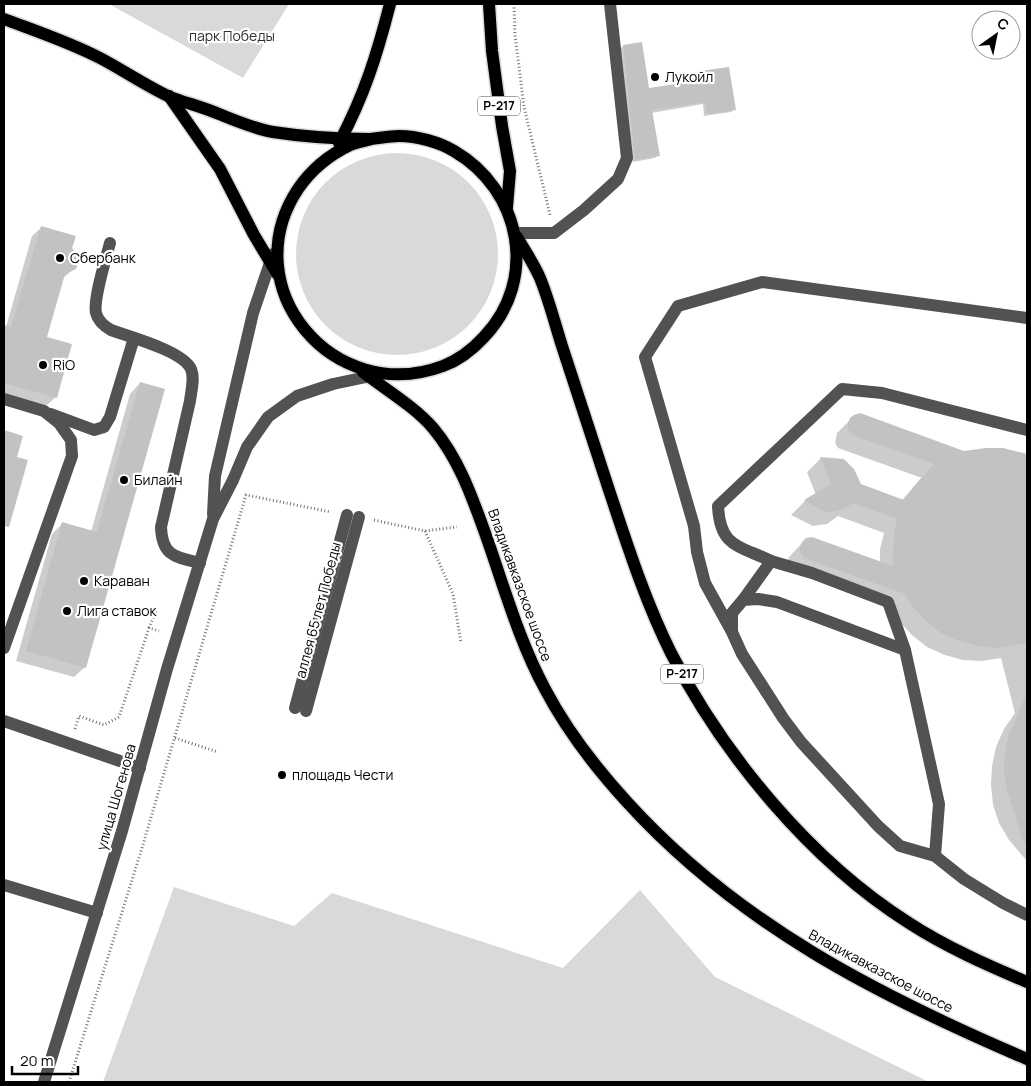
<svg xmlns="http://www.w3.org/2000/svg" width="1031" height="1086" font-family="Manrope,sans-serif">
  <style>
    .green { fill: #d9d9d9 }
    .shadow { fill: #0003 }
    .building { fill: #c2c2c2 }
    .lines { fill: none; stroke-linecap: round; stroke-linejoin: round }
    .major-casing { stroke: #dbdbdb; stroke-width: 15 }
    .path { stroke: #747474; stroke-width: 3; stroke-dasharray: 1 2.5; stroke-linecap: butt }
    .minor { stroke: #525252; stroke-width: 12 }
    .major { stroke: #000; stroke-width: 12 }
    .poi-dot { fill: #000; stroke: #fff; stroke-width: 2 }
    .labels { text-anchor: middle; stroke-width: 4.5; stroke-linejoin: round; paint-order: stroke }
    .shield { fill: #fff; stroke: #4c4c4c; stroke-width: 1 }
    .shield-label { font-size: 12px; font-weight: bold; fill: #000 }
    .park-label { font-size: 14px; fill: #303030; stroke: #fff }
    .poi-label { font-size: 14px; fill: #000; stroke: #fff; text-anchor: start }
    .street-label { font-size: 14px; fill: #000; stroke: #fff }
  </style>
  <rect width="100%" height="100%" fill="#fff"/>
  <g class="green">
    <path d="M109,4H289L243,78Z"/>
    <circle cx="397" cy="254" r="101"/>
    <path d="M174,887L294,926L332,893L563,968L640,890L715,977L929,1082H103Z"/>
  </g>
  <g class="shadow">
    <path d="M623,46L648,90L699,82L698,76L701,73L735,109L731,112L704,116L703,104L651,113L658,155L655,158L633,162L620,49Z"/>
    <path d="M42,227L71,249L75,268L62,279L45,338L56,397L46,406L4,395V326L6,327L32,236Z"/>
    <path d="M140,383L85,667L74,677L16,661L52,534L62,524L91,532L130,394Z"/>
    <path d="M851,419L964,452H1019L1027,455V861L1009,840L999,823L993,805L991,785L992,766L996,747L1004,729L1015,713L1001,658L982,661L963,660L945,655L927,647L912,635L899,621L891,608L787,562L789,557L803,542L880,563V549L884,533L838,516L827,524L813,526L791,515L805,501L816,495L807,472L821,458L860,485L901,501L922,478L838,448L835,443L837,433Z"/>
    <path d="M4,432L21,437L15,458V501L4,513Z"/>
  </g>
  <g class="building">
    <path d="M642,42L649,88L702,80L700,71L729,67L736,110L707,114L705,102L652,110L660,156L635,160L623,45Z"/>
    <path d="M41,226L76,236L72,248L78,254L79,260L76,269L65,274L47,337L72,344L57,398L4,383V325L11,327Z"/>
    <path d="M140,382L165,389L86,668L26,651L62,522L97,532Z"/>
    <path d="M860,413L964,451L986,448H1003L1027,454V643L997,648L978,646L959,641L941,633L926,621L913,607L905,594L804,558L800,552V547L802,542L806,538L812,537L893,566L894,534L897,519L853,503L842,510L827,513L804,500L831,484L820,457L844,459L854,469L861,484L904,500L914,486L934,464L852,435L848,429V423L850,418L854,415Z"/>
    <path d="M4,430L23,436L17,457L28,460L9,527L4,526Z"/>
    <path d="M1027,693V842H1023L1007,790L1004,770L1005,751L1010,732Z"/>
  </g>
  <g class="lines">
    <defs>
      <g id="major">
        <path d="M489,4L492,51L502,126L510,171L507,207"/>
        <path d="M4,19C36,31 69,42 100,58C123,70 146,86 170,97C186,103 203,107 219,114C236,121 255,129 273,132C305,137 338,139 370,139C380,138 390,136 399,136C417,136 439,142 454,151C521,190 539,279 484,337C473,349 459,360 443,366C333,407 233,287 298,189C311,170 329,155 350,145C357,142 365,141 372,139"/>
        <path d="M169,96L220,169L254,235L278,275"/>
        <path d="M339,143C364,96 377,55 390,4"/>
        <path d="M517,237C525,251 534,264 540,278C549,300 555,324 562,346C578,394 593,442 609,490C627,544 645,601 671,653C724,756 811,861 909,923C946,947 987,965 1027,982"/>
        <path d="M363,372C385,389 415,407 433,428C458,458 471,494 484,530C503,583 518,639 545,689C567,731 595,767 627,802C738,924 877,995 1027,1059"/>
      </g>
    </defs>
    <use href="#major" class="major-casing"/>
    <g class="path">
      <path d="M514,4L515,35L524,107L550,215"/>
      <path d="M374,520L425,531L457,527"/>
      <path d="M425,531L453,594L461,643"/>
      <path d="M149,628L156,611"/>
      <path d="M75,729L79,716L104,725L119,717L149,628L159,631"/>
      <path d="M175,738L218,752"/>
      <path d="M69,1082L142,848L246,495L331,512"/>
    </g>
    <g class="minor">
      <path d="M515,233H554L584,210L618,179L627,158L610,4"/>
      <path d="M110,243C106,258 93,300 96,313C98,321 104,326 111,330C130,337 183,351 191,369C195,379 191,391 190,401L161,527C162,556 175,557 200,563"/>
      <path d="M4,399L44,411L59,423L71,440L72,456L4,648"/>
      <path d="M51,414L94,430L104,427L110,417L134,338"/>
      <path d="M213,514L215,476L253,313L273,254"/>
      <path d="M771,561C738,545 720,547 718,506L842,389L882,393L1027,430"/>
      <path d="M743,600L771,561L812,573L888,602L905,650"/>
      <path d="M731,630L705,583L697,552L694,526L645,357L678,306L762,282L1027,318"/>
      <path d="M295,708L347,515"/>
      <path d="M306,711L359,517"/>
      <path d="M4,721L140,768"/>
      <path d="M935,856L939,804L905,650L777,602L758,599L743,600L732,613V632L742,654L783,718L801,742L878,826L900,846L935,856L964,879L1003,903L1027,915"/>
      <path d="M4,885L97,913"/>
      <path d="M44,1082L122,831L167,669L213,519L233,480L247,447L268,417L297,396L333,384L376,375"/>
    </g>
    <use href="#major" class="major"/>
  </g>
  <g class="poi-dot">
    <circle cx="655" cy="77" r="5"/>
    <circle cx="60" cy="258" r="5"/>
    <circle cx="43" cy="365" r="5"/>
    <circle cx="124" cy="480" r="5"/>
    <circle cx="84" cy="581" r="5"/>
    <circle cx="67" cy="611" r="5"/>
    <circle cx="282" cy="775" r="5"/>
  </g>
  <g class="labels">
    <g class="shield">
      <rect x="478" y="96.5" width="42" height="19" rx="4"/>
      <rect x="661" y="664.5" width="42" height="19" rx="4"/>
    </g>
    <g class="shield-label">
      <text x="499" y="110">Р-217</text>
      <text x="682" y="678">Р-217</text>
    </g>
    <g class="park-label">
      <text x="232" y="41">парк Победы</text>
    </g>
    <g class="poi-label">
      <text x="665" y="82">Лукойл</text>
      <text x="70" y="263">Сбербанк</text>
      <text x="53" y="370">RiO</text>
      <text x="134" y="485">Билайн</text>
      <text x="94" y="586">Караван</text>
      <text x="77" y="616">Лига ставок</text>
      <text x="292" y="780">площадь Чести</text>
    </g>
    <g class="street-label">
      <text transform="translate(520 585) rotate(70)" y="5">Владикавказское шоссе</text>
      <text transform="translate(318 610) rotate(-75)" y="5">аллея 65 лет Победы</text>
      <text transform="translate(116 797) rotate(-74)" y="5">улица Шогенова</text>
      <text transform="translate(881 971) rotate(28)" y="5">Владикавказское шоссе</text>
    </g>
  </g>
  <rect width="1031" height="1086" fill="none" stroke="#000000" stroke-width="10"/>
  <g transform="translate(996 35) rotate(33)"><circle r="24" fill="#ffffff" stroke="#999999"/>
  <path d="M0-4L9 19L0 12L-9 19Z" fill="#000000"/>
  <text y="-8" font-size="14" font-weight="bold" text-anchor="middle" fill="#000000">С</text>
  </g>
  <path d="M12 1066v8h66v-8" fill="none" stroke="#000000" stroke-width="2.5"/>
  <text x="20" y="1066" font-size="15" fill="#000000" stroke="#ffffff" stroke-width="4" paint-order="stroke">20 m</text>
</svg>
